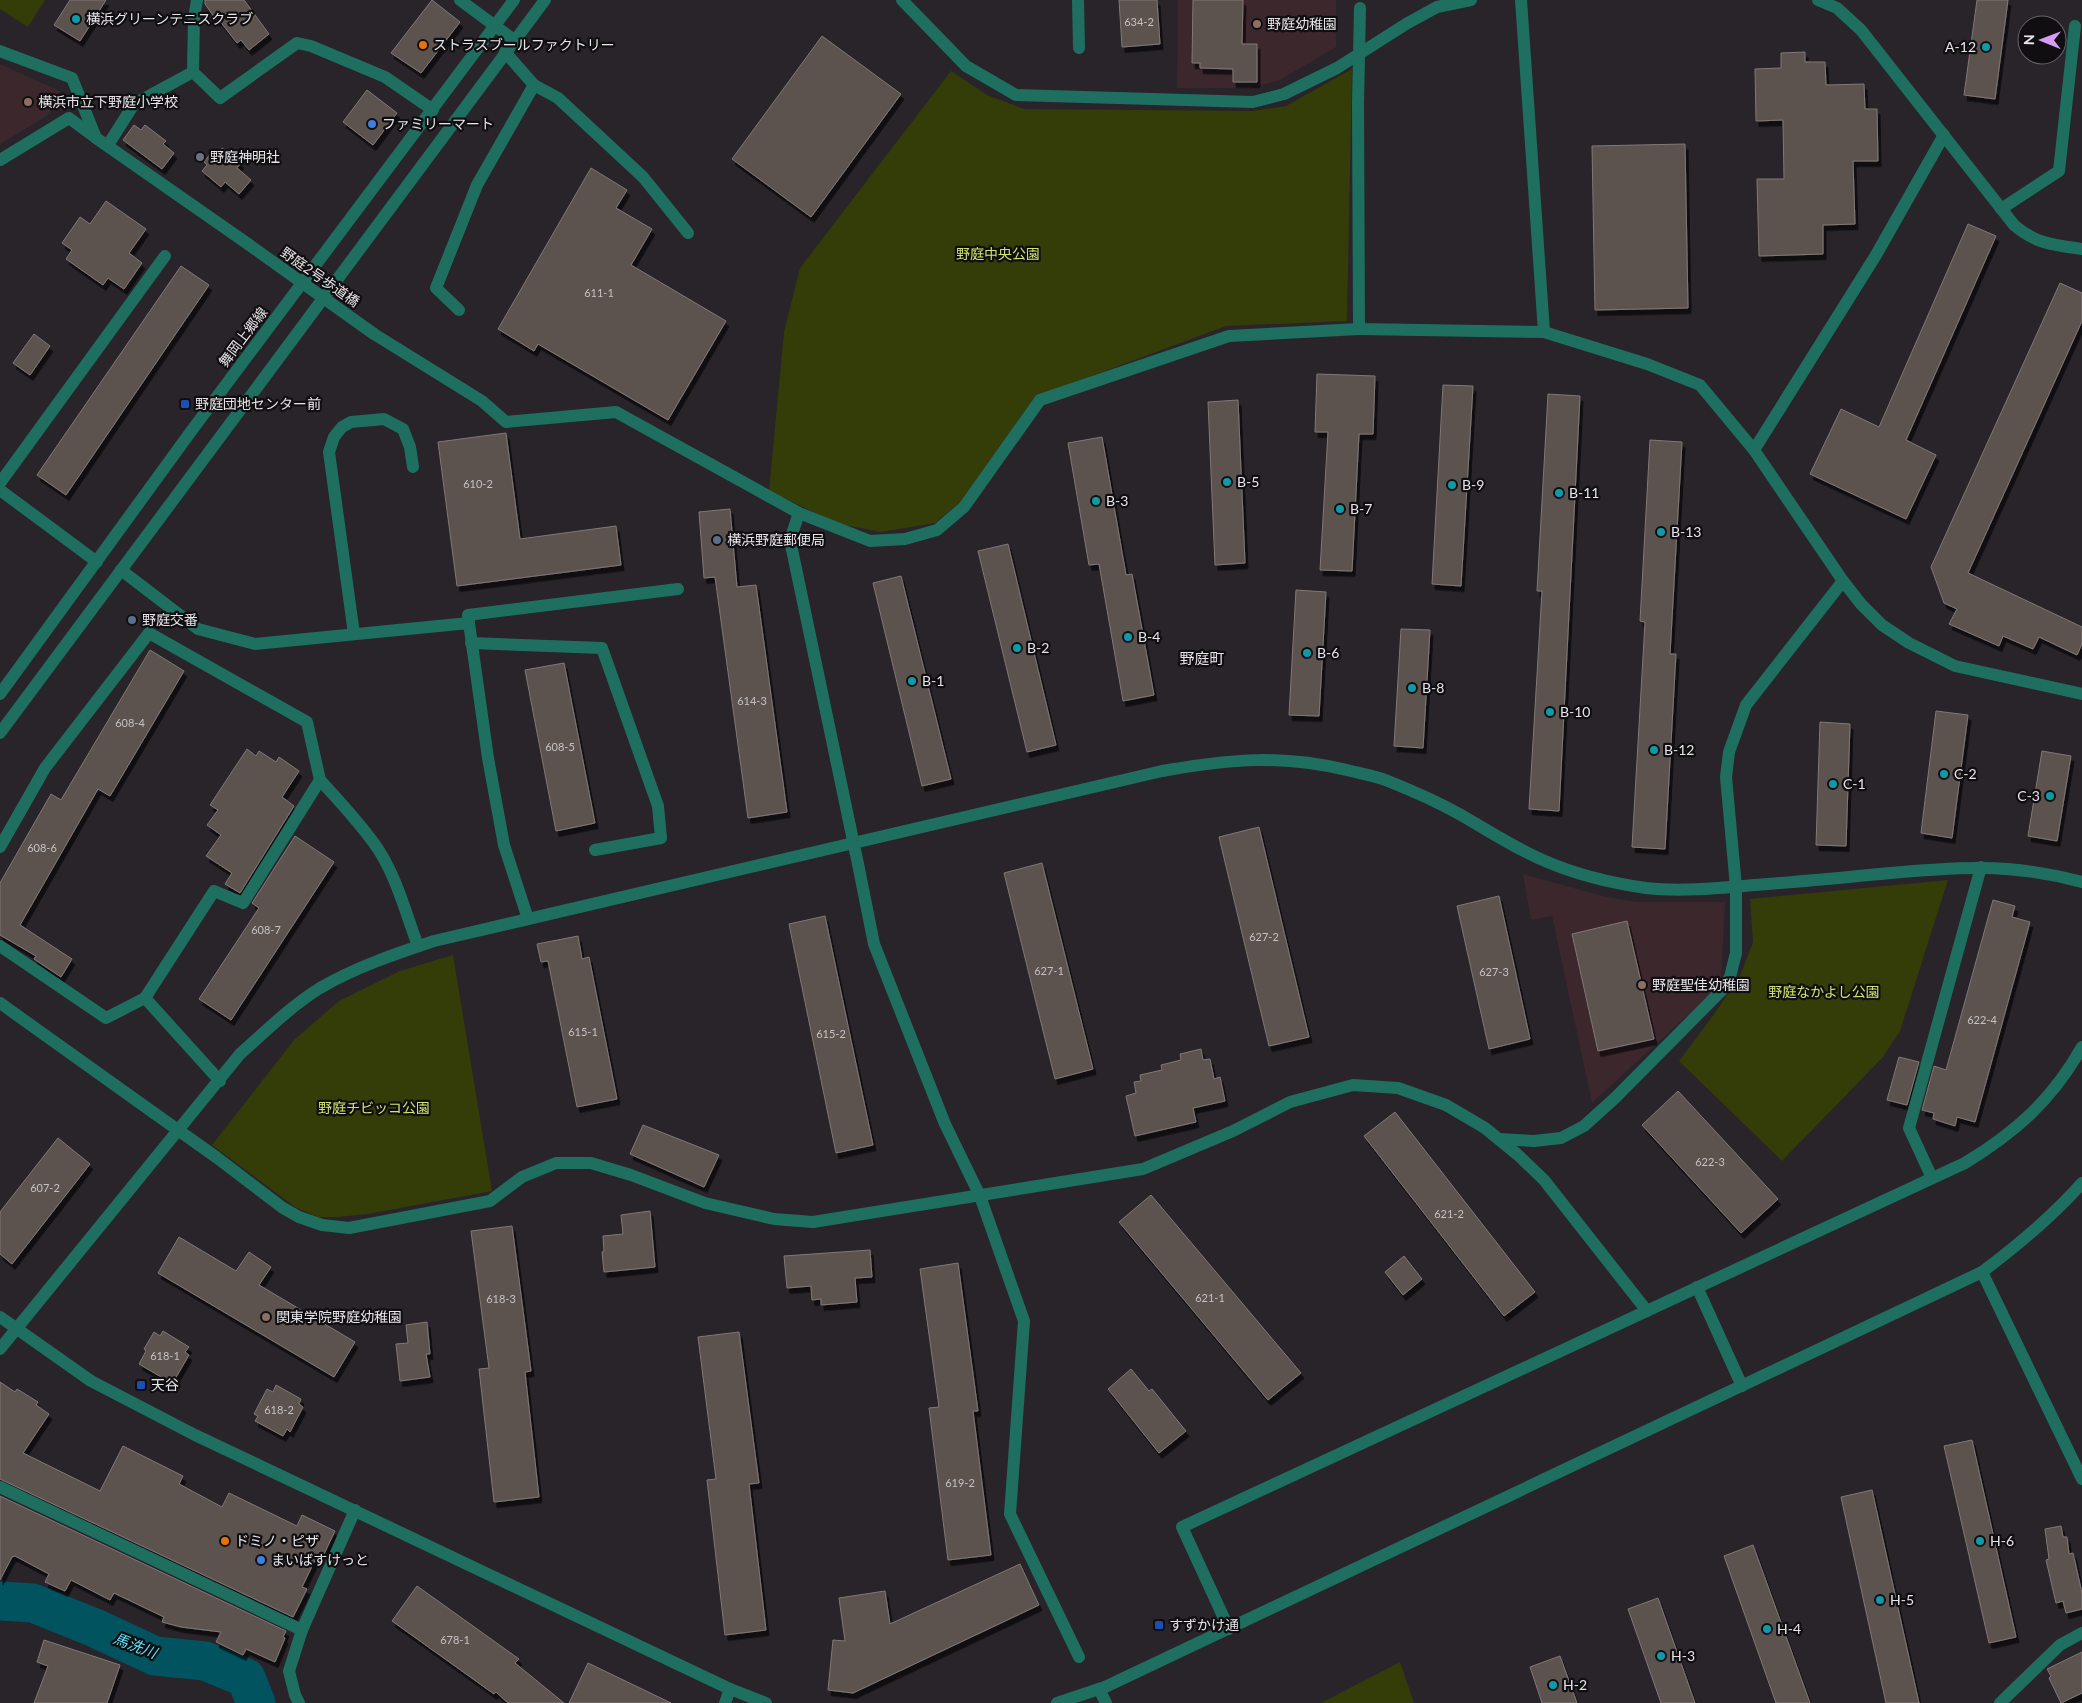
<svg xmlns="http://www.w3.org/2000/svg" width="2082" height="1703" font-family="Lato,'Noto Sans JP',sans-serif">
  <style>
    .education { fill: #3b272c }
    .green { fill: #343c08 }
    .lines { fill: none; stroke-linecap: round; stroke-linejoin: round }
    .river { stroke: #00535f; stroke-width: 39 }
    .building { fill: #5b5250; stroke: #827876; filter: url(#shadow) }
    .minor { stroke: #1e6f5f; stroke-width: 12 }
    .minor-bridge { stroke: #1e6f5f; stroke-width: 12 }
    .culture-dot { fill: #0f9aa8; stroke: #100e11; stroke-width: 2 }
    .education-dot { fill: #8d6e63; stroke: #100e11; stroke-width: 2 }
    .food-dot { fill: #e8710a; stroke: #100e11; stroke-width: 2 }
    .shop-dot { fill: #3f7fe0; stroke: #100e11; stroke-width: 2 }
    .worship-dot { fill: #6b7280; stroke: #100e11; stroke-width: 2 }
    .transit-dot { fill: #1a4fb4; stroke: #100e11; stroke-width: 2 }
    .service-dot { fill: #5c6f8a; stroke: #100e11; stroke-width: 2 }
    .labels { text-anchor: middle; stroke-width: 4.5; stroke-linejoin: round; paint-order: stroke }
    .number-label { font-size: 11px; fill: #c5c0c3 }
    .poi-label { font-size: 14px; fill: #e8e5e9; stroke: #100e11; text-anchor: start }
    .park-label { font-size: 14px; fill: #cfe56d; stroke: #100e11 }
    .street-label { font-size: 14px; fill: #e8e5e9; stroke: #100e11 }
    .neighbourhood-label { font-size: 15px; fill: #e8e5e9; stroke: #100e11 }
    .water-label { font-size: 15px; font-style: italic; fill: #5fe3fa; stroke: #100e11 }
  </style>
  <defs>
    <filter id="shadow"><feDropShadow dx="3" dy="5.5" stdDeviation="0" flood-color="#0009"/></filter>
  </defs>
  <rect width="100%" height="100%" fill="#28242a"/>
  <g class="education">
    <path d="M1178,0H1336V47L1280,80L1251,88H1177Z"/>
    <path d="M0,64L60,91L50,114L0,144Z"/>
    <path d="M1523,874L1606,897L1638,902H1725L1721,979L1714,991L1592,1103L1552,916L1531,920Z"/>
  </g>
  <g class="green">
    <path d="M0,0H45L28,27L0,9Z"/>
    <path d="M1352,69L1347,321L1226,326L1035,397L960,502L935,523L881,532L839,524L769,491L784,332L800,268L951,71L987,95L1024,109L1253,111L1286,106Z"/>
    <path d="M1948,880L1900,1031L1883,1057L1782,1161L1679,1061L1715,1013L1741,974L1753,942L1750,899Z"/>
    <path d="M453,955L492,1191L368,1214L338,1217H318L295,1207L212,1145L294,1040L339,1001L400,971Z"/>
    <path d="M1400,1662L1414,1703H1321Z"/>
  </g>
  <g class="lines">
    <path class="river" d="M0,1601L33,1603L95,1628L155,1656L205,1661L246,1678L256,1703"/>
  </g>
  <g class="building">
    <path d="M70,0H106L80,41L54,25Z"/>
    <path d="M205,0H244L269,34L249,50L241,40L237,43L219,20L217,21L205,4Z"/>
    <path d="M432,0L460,22L421,73L391,53Z"/>
    <path d="M1119,0H1157L1160,44L1122,47Z"/>
    <path d="M1193,0H1243L1242,44H1257V82H1233V69L1200,68V63H1192Z"/>
    <path d="M1977,0H2008L1995,99L1964,95Z"/>
    <path d="M822,36L901,94L811,217L732,159Z"/>
    <path d="M1805,52V62H1825L1826,85L1864,84L1865,109H1877L1878,161H1853L1855,224L1823,225V254L1759,256L1757,179H1784L1783,120L1756,121L1755,69L1781,68V53Z"/>
    <path d="M367,90L397,113L373,145L343,122Z"/>
    <path d="M134,125L141,130L145,125L166,141L163,144L174,153L162,169L123,140Z"/>
    <path d="M1685,144L1688,308L1595,310L1592,146Z"/>
    <path d="M222,148L241,163L237,168L251,180L239,194L225,182L221,187L202,171L207,165L204,162L214,149L218,153Z"/>
    <path d="M591,168L627,190L616,208L652,229L631,265L726,321L668,420L538,344L534,351L498,329Z"/>
    <path d="M106,201L146,229L129,253L142,263L124,289L108,278L103,285L66,259L72,250L62,243L80,217L90,224Z"/>
    <path d="M1968,224L1996,236L1906,440L1936,455L1906,519L1810,474L1841,409L1879,427Z"/>
    <path d="M181,266L209,285L66,495L37,475Z"/>
    <path d="M2060,283L2082,293V321L1968,573L2082,627V644L2077,655L2039,637L2033,649L2003,636L1999,646L1949,624L1957,609L1944,603L1931,567Z"/>
    <path d="M34,334L50,346L30,375L13,363Z"/>
    <path d="M1317,374L1375,376L1373,434H1359L1352,571L1320,570L1328,432H1315Z"/>
    <path d="M1443,385L1473,386L1461,586L1432,584Z"/>
    <path d="M1548,394L1580,396L1559,811L1529,809L1542,591H1537Z"/>
    <path d="M1238,400L1245,563L1215,565L1208,402Z"/>
    <path d="M506,433L520,539L616,526L621,565L457,586L438,442Z"/>
    <path d="M1102,437L1126,575L1132,574L1154,695L1123,701L1099,564L1089,565L1068,443Z"/>
    <path d="M1650,440L1682,442L1670,654H1676L1665,849L1632,847L1645,622L1640,621Z"/>
    <path d="M730,509L737,587L756,585L787,812L748,818L715,577L704,578L699,512Z"/>
    <path d="M1008,544L1056,745L1027,752L978,551Z"/>
    <path d="M901,576L951,779L922,786L873,583Z"/>
    <path d="M1296,590L1326,592L1319,716L1289,715Z"/>
    <path d="M1401,629L1430,630L1423,748L1394,746Z"/>
    <path d="M150,650L184,671L110,796L98,789L20,925L72,959L61,977L34,959L36,956L0,935V883L51,794L61,800Z"/>
    <path d="M564,663L595,823L556,831L525,670Z"/>
    <path d="M1936,711L1968,715L1952,838L1921,833Z"/>
    <path d="M1820,722L1850,724L1846,846L1816,845Z"/>
    <path d="M247,749L256,756L259,751L276,762L279,757L299,771L282,797L294,806L240,893L225,884L232,873L206,856L221,835L207,825L218,810L210,805Z"/>
    <path d="M2042,751L2071,756L2057,841L2028,836Z"/>
    <path d="M1259,827L1309,1037L1269,1046L1219,837Z"/>
    <path d="M295,836L334,862L231,1020L199,999L259,908L252,903Z"/>
    <path d="M1042,863L1093,1069L1055,1079L1004,873Z"/>
    <path d="M1499,896L1530,1039L1489,1049L1457,906Z"/>
    <path d="M1993,900L2015,906L2012,917L2030,922L1975,1122L1957,1117L1955,1126L1933,1119L1934,1113L1922,1110L1934,1066L1946,1070Z"/>
    <path d="M825,916L873,1145L836,1153L789,924Z"/>
    <path d="M1627,921L1654,1039L1598,1051L1572,934Z"/>
    <path d="M578,936L582,959L589,957L617,1099L577,1107L548,961L541,962L537,944Z"/>
    <path d="M1201,1049L1203,1060L1210,1059L1214,1079L1220,1077L1225,1101L1193,1108L1196,1122L1135,1136L1126,1096L1136,1093L1134,1082L1141,1081L1140,1075L1162,1070L1161,1065L1181,1060L1180,1054Z"/>
    <path d="M1899,1057L1919,1062L1907,1105L1887,1100Z"/>
    <path d="M1678,1091L1778,1199L1741,1233L1642,1125Z"/>
    <path d="M1395,1112L1535,1292L1504,1316L1364,1136Z"/>
    <path d="M643,1125L719,1155L704,1187L630,1154Z"/>
    <path d="M58,1138L90,1164L12,1264L0,1254V1212Z"/>
    <path d="M1151,1195L1301,1373L1268,1400L1119,1222Z"/>
    <path d="M650,1211L655,1267L604,1272L602,1252L604,1251L603,1236L623,1234L621,1215Z"/>
    <path d="M512,1226L531,1371L525,1372L539,1497L494,1502L479,1369L489,1368L471,1231Z"/>
    <path d="M179,1237L236,1271L249,1252L271,1267L259,1285L355,1342L334,1377L158,1273Z"/>
    <path d="M870,1250L872,1277L855,1278L857,1302L821,1305V1299L812,1300L811,1286L787,1288L784,1256Z"/>
    <path d="M1404,1256L1422,1279L1403,1295L1385,1272Z"/>
    <path d="M958,1263L978,1411H973L991,1555L948,1560L929,1408L939,1407L920,1269Z"/>
    <path d="M427,1322L430,1354H426L430,1377L400,1381L396,1344L408,1343L406,1325Z"/>
    <path d="M163,1331L189,1347L185,1352L189,1355L175,1379L171,1376L168,1381L139,1364L146,1351L144,1349L154,1332L160,1336Z"/>
    <path d="M739,1332L759,1483L749,1484L766,1630L725,1635L707,1480L716,1479L698,1337Z"/>
    <path d="M1131,1369L1149,1391L1152,1389L1186,1431L1159,1453L1108,1389Z"/>
    <path d="M0,1382L15,1392L17,1389L38,1402L36,1405L49,1414L23,1453L100,1491L123,1446L183,1476L179,1484L222,1507L229,1493L297,1526L302,1515L335,1531L324,1554L319,1552L302,1587L307,1589L293,1617L0,1479Z"/>
    <path d="M276,1385L301,1399L299,1404L303,1407L290,1432L287,1429L283,1436L255,1421L258,1416L254,1414L267,1389L273,1392Z"/>
    <path d="M1972,1440L2016,1637L1989,1643L1944,1446Z"/>
    <path d="M1872,1490L1919,1703H1886L1841,1497Z"/>
    <path d="M0,1496L286,1631L283,1637L285,1638L275,1662L246,1649L243,1655L216,1642L221,1632L181,1627L162,1622L164,1617L114,1593L110,1600L71,1580L65,1591L45,1582L49,1574L15,1556L12,1557L0,1580Z"/>
    <path d="M2061,1526L2063,1537H2067L2069,1554L2073,1553L2082,1593V1609L2066,1613L2063,1601L2056,1603L2046,1560L2049,1559L2045,1529Z"/>
    <path d="M1753,1545L1810,1703H1776L1724,1556Z"/>
    <path d="M1020,1564L1039,1605L853,1693L828,1690L833,1640L845,1641L839,1598L885,1591L890,1624Z"/>
    <path d="M417,1586L519,1659L515,1663L564,1703H508L496,1692L494,1694L392,1621Z"/>
    <path d="M1658,1598L1695,1703H1661L1628,1609Z"/>
    <path d="M44,1640L120,1665L107,1703H34L48,1666L37,1662Z"/>
    <path d="M2082,1652V1693L2061,1703L2049,1678L2051,1676L2047,1669Z"/>
    <path d="M1560,1656L1577,1703H1542L1530,1667Z"/>
    <path d="M588,1663L671,1703H569Z"/>
  </g>
  <g class="lines">
    <g class="minor">
      <path d="M460,0L514,40"/>
      <path d="M902,0L966,66L1016,95L1253,102L1284,94L1337,68L1406,24L1437,7L1471,0"/>
      <path d="M1078,0L1079,48"/>
      <path d="M1521,0L1544,332"/>
      <path d="M1818,0L1837,8L1861,30L2014,225C2036,244 2054,245 2082,249"/>
      <path d="M0,51L72,78L96,138L248,244"/>
      <path d="M193,72L194,18L197,0"/>
      <path d="M534,85L558,98L643,177L688,233"/>
      <path d="M1358,102L1359,329L1544,332L1647,364L1700,385L1754,450L1843,581L1861,604L1882,625L1909,643L1955,666L2082,694"/>
      <path d="M108,145L134,104L193,72L220,98L297,43L311,46L385,77L433,110"/>
      <path d="M0,160L69,118L96,138"/>
      <path d="M2001,209L2059,171L2075,26"/>
      <path d="M459,310L436,288L477,185L534,85L505,52"/>
      <path d="M374,334L482,401L506,422L616,412L799,513L870,541L905,539L937,530L964,507L1040,400L1229,336L1359,329"/>
      <path d="M1754,450L1876,255L1944,135"/>
      <path d="M0,483L165,256"/>
      <path d="M0,490L97,562"/>
      <path d="M799,513L790,540L850,826"/>
      <path d="M121,570L198,629L255,644L469,623L488,758L504,845L528,919"/>
      <path d="M469,623L468,615L678,589"/>
      <path d="M354,634L329,452L334,437L342,427L351,422L384,419L403,429L410,447L413,467"/>
      <path d="M471,643L602,648L658,806L661,838L595,850"/>
      <path d="M0,694L192,430L514,0"/>
      <path d="M0,733L545,0"/>
      <path d="M320,780C340,802 361,824 378,849C397,878 406,914 418,946"/>
      <path d="M0,847L45,768L149,633L307,722L320,780L243,903L214,891L145,998L106,1018L0,946"/>
      <path d="M858,864L874,944L945,1124L980,1196L1024,1321L1010,1514L1079,1657"/>
      <path d="M145,998L220,1081"/>
      <path d="M0,1003L154,1113"/>
      <path d="M1499,1139L1534,1141L1561,1138L1584,1126L1615,1098L1722,990L1730,977L1736,953V887L1726,777L1729,752L1746,705L1843,581"/>
      <path d="M216,1157L283,1208L299,1217L322,1225L349,1228L490,1201L522,1177L556,1163H591L631,1175L705,1203L774,1219L813,1222L1143,1169L1233,1131L1290,1102L1353,1085L1398,1088L1446,1105L1485,1128L1518,1155L1544,1180L1647,1311"/>
      <path d="M1932,1178L1909,1128L1981,867"/>
      <path d="M1982,1272L2082,1479"/>
      <path d="M1697,1287L1742,1386"/>
      <path d="M0,1317L91,1381L195,1435L730,1689L766,1703"/>
      <path d="M0,1349L240,1054C266,1031 291,1006 320,988C356,967 395,954 434,941L1162,771C1231,759 1281,754 1351,771C1363,774 1376,776 1388,781C1413,791 1438,802 1461,815C1489,831 1516,849 1545,861C1577,875 1611,883 1646,888C1681,892 1720,888 1755,885C1793,882 1831,879 1869,875C1946,868 2006,861 2082,882"/>
      <path d="M0,1487L302,1630"/>
      <path d="M1229,1629L1182,1527L1965,1163C2016,1132 2052,1100 2082,1047"/>
      <path d="M1099,1689L1106,1703"/>
      <path d="M299,1703L295,1695L289,1671L302,1630L355,1510"/>
      <path d="M725,1703L730,1689"/>
      <path d="M1057,1703L1105,1687L1982,1272C2018,1245 2052,1217 2082,1183"/>
      <path d="M2000,1703L2060,1645L2082,1633"/>
    </g>
    <g class="minor-bridge">
      <path d="M1358,102L1360,8"/>
      <path d="M248,244L374,334"/>
      <path d="M850,826L858,864"/>
      <path d="M154,1113L216,1157"/>
    </g>
  </g>
  <g class="culture-dot">
    <circle cx="76" cy="19" r="5"/>
    <circle cx="1986" cy="47" r="5"/>
    <circle cx="1227" cy="482" r="5"/>
    <circle cx="1452" cy="485" r="5"/>
    <circle cx="1559" cy="493" r="5"/>
    <circle cx="1096" cy="501" r="5"/>
    <circle cx="1340" cy="509" r="5"/>
    <circle cx="1661" cy="532" r="5"/>
    <circle cx="1128" cy="637" r="5"/>
    <circle cx="1017" cy="648" r="5"/>
    <circle cx="1307" cy="653" r="5"/>
    <circle cx="912" cy="681" r="5"/>
    <circle cx="1412" cy="688" r="5"/>
    <circle cx="1550" cy="712" r="5"/>
    <circle cx="1654" cy="750" r="5"/>
    <circle cx="1944" cy="774" r="5"/>
    <circle cx="1833" cy="784" r="5"/>
    <circle cx="2050" cy="796" r="5"/>
    <circle cx="1980" cy="1541" r="5"/>
    <circle cx="1880" cy="1600" r="5"/>
    <circle cx="1767" cy="1629" r="5"/>
    <circle cx="1661" cy="1656" r="5"/>
    <circle cx="1553" cy="1685" r="5"/>
  </g>
  <g class="education-dot">
    <circle cx="1257" cy="24" r="5"/>
    <circle cx="28" cy="102" r="5"/>
    <circle cx="1642" cy="985" r="5"/>
    <circle cx="266" cy="1317" r="5"/>
  </g>
  <g class="food-dot">
    <circle cx="423" cy="45" r="5"/>
    <circle cx="225" cy="1541" r="5"/>
  </g>
  <g class="shop-dot">
    <circle cx="372" cy="124" r="5"/>
    <circle cx="261" cy="1560" r="5"/>
  </g>
  <circle class="worship-dot" cx="200" cy="157" r="5"/>
  <g class="transit-dot">
    <rect x="180" y="399" width="10" height="10" rx="2.5"/>
    <rect x="136" y="1380" width="10" height="10" rx="2.5"/>
    <rect x="1154" y="1620" width="10" height="10" rx="2.5"/>
  </g>
  <g class="service-dot">
    <circle cx="717" cy="540" r="5"/>
    <circle cx="132" cy="620" r="5"/>
  </g>
  <g class="labels">
    <g class="number-label">
      <text x="1139" y="26">634-2</text>
      <text x="599" y="297">611-1</text>
      <text x="478" y="488">610-2</text>
      <text x="752" y="705">614-3</text>
      <text x="130" y="727">608-4</text>
      <text x="560" y="751">608-5</text>
      <text x="42" y="852">608-6</text>
      <text x="266" y="934">608-7</text>
      <text x="1264" y="941">627-2</text>
      <text x="1049" y="975">627-1</text>
      <text x="1494" y="976">627-3</text>
      <text x="1982" y="1024">622-4</text>
      <text x="583" y="1036">615-1</text>
      <text x="831" y="1038">615-2</text>
      <text x="1710" y="1166">622-3</text>
      <text x="45" y="1192">607-2</text>
      <text x="1449" y="1218">621-2</text>
      <text x="1210" y="1302">621-1</text>
      <text x="501" y="1303">618-3</text>
      <text x="165" y="1360">618-1</text>
      <text x="279" y="1414">618-2</text>
      <text x="960" y="1487">619-2</text>
      <text x="455" y="1644">678-1</text>
    </g>
    <g class="poi-label">
      <text x="86" y="24">横浜グリーンテニスクラブ</text>
      <text x="1267" y="29">野庭幼稚園</text>
      <text x="433" y="50">ストラスブールファクトリー</text>
      <text x="1976" y="52" text-anchor="end">A-12</text>
      <text x="38" y="107">横浜市立下野庭小学校</text>
      <text x="382" y="129">ファミリーマート</text>
      <text x="210" y="162">野庭神明社</text>
      <text x="195" y="409">野庭団地センター前</text>
      <text x="1237" y="487">B-5</text>
      <text x="1462" y="490">B-9</text>
      <text x="1569" y="498">B-11</text>
      <text x="1106" y="506">B-3</text>
      <text x="1350" y="514">B-7</text>
      <text x="1671" y="537">B-13</text>
      <text x="727" y="545">横浜野庭郵便局</text>
      <text x="142" y="625">野庭交番</text>
      <text x="1138" y="642">B-4</text>
      <text x="1027" y="653">B-2</text>
      <text x="1317" y="658">B-6</text>
      <text x="922" y="686">B-1</text>
      <text x="1422" y="693">B-8</text>
      <text x="1560" y="717">B-10</text>
      <text x="1664" y="755">B-12</text>
      <text x="1954" y="779">C-2</text>
      <text x="1843" y="789">C-1</text>
      <text x="2040" y="801" text-anchor="end">C-3</text>
      <text x="1652" y="990">野庭聖佳幼稚園</text>
      <text x="276" y="1322">関東学院野庭幼稚園</text>
      <text x="151" y="1390">天谷</text>
      <text x="235" y="1546">ドミノ・ピザ</text>
      <text x="1990" y="1546">H-6</text>
      <text x="271" y="1565">まいばすけっと</text>
      <text x="1890" y="1605">H-5</text>
      <text x="1169" y="1630">すずかけ通</text>
      <text x="1777" y="1634">H-4</text>
      <text x="1671" y="1661">H-3</text>
      <text x="1563" y="1690">H-2</text>
    </g>
    <g class="park-label">
      <text x="998" y="259">野庭中央公園</text>
      <text x="1824" y="997">野庭なかよし公園</text>
      <text x="374" y="1113">野庭チビッコ公園</text>
    </g>
    <g class="street-label">
      <text transform="translate(320 277) rotate(35)" y="5">野庭2号歩道橋</text>
      <text transform="translate(243 337) rotate(-53)" y="5">舞岡上郷線</text>
    </g>
    <g class="neighbourhood-label">
      <text x="1202" y="664">野庭町</text>
    </g>
    <g class="water-label">
      <text transform="translate(135 1646) rotate(21)" y="5">馬洗川</text>
    </g>
  </g>
  <g transform="translate(2042 40) rotate(271)"><circle r="24" fill="#100e11" stroke="#666467"/>
  <path d="M0-4L9 19L0 12L-9 19Z" fill="#d89bf8"/>
  <text y="-8" font-size="14" font-weight="bold" text-anchor="middle" fill="#e8e5e9">N</text>
  </g>
</svg>
